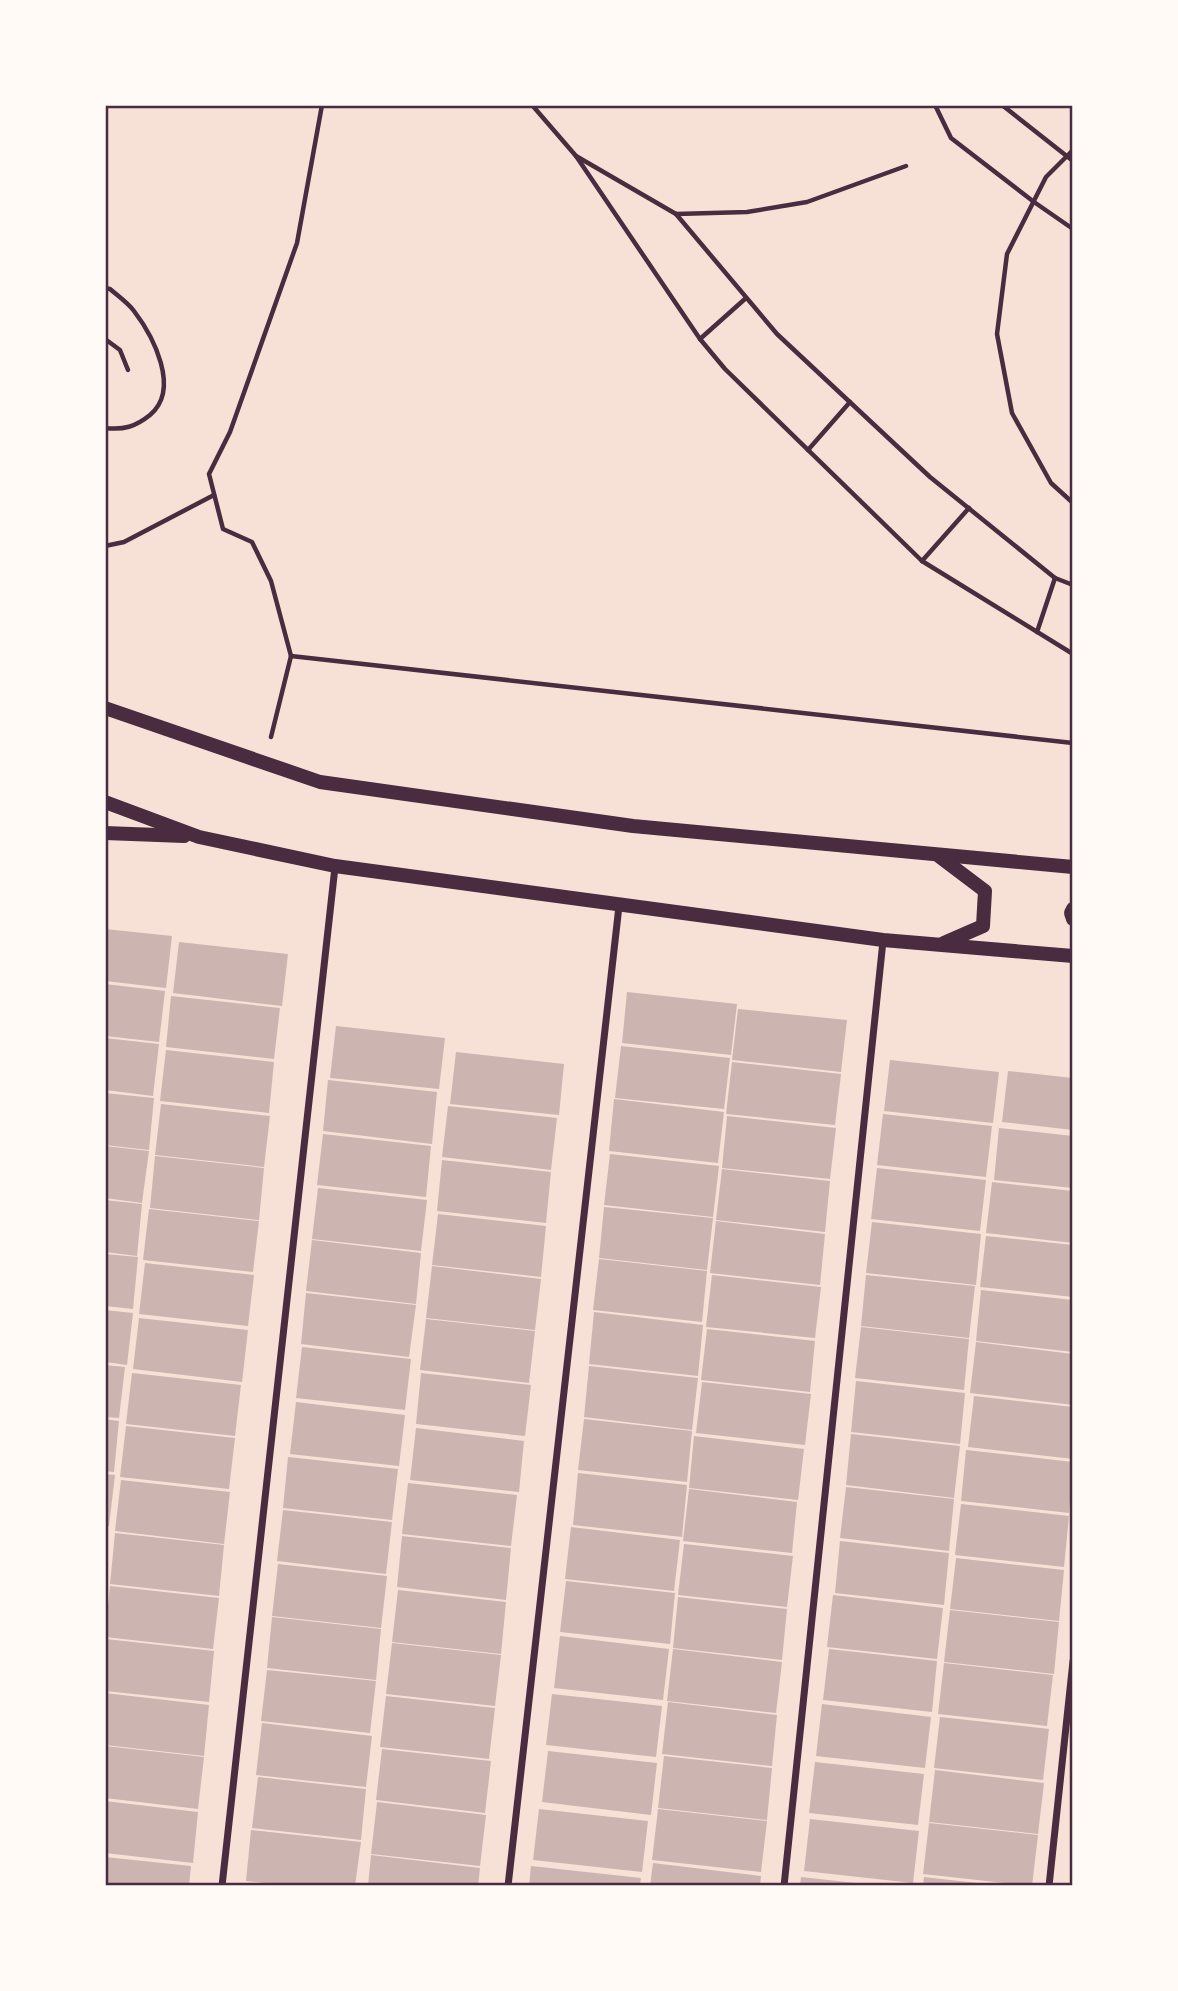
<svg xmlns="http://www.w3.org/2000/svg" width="1178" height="1991" font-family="Poppins,sans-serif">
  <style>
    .building { fill: #ccb4b1 }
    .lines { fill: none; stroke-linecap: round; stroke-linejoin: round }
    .path { stroke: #4a2c40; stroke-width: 4.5 }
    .minor { stroke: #4a2c40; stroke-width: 7 }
    .secondary { stroke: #4a2c40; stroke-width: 14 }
    .neatline { fill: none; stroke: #4a2c40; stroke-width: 2.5 }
  </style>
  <rect width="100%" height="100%" fill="#f7e1d7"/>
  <g class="building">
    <path d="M105,929L172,936L166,988L105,981Z"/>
    <path d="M179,942L288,954L282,1006L173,993Z"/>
    <path d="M105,984L165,991L159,1042L105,1036Z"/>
    <path d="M627,992L737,1004L731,1055L622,1043Z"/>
    <path d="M171,996L280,1008L274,1059L166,1047Z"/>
    <path d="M738,1009L847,1020L841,1072L732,1060Z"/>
    <path d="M336,1026L445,1038L439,1089L330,1078Z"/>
    <path d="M105,1038L159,1044L153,1096L105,1090Z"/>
    <path d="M621,1046L730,1058L724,1109L615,1098Z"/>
    <path d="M166,1050L274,1062L269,1113L160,1101Z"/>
    <path d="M456,1052L564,1064L559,1115L450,1104Z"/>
    <path d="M890,1060L999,1072L993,1123L884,1111Z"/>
    <path d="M732,1062L841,1074L835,1125L726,1114Z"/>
    <path d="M1008,1071L1073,1078V1130L1002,1122Z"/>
    <path d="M328,1080L437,1092L432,1144L323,1131Z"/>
    <path d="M105,1093L154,1098L149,1150L105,1145Z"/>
    <path d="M614,1099L724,1112L718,1163L609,1151Z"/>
    <path d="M161,1104L270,1116L264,1167L155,1155Z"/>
    <path d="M448,1106L557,1118L551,1170L442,1157Z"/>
    <path d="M883,1114L992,1126L986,1177L877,1165Z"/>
    <path d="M727,1116L836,1128L830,1179L722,1168Z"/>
    <path d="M999,1128L1073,1136V1188L994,1180Z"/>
    <path d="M323,1134L431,1146L426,1197L317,1185Z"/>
    <path d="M105,1146L149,1151L142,1203L105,1198Z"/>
    <path d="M610,1154L719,1166L713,1217L604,1205Z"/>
    <path d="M155,1156L264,1168L259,1220L150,1208Z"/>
    <path d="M442,1160L551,1172L546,1223L437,1211Z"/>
    <path d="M877,1168L986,1180L980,1231L871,1219Z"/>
    <path d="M722,1169L830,1181L825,1232L716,1220Z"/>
    <path d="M992,1182L1073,1191V1243L986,1233Z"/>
    <path d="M318,1188L427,1200L421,1251L312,1239Z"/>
    <path d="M105,1200L142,1204L137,1256L105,1252Z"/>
    <path d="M604,1207L713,1218L707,1270L599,1258Z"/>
    <path d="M149,1209L259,1221L253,1272L143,1260Z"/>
    <path d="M438,1214L546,1226L541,1277L432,1265Z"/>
    <path d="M716,1221L825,1234L820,1285L710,1273Z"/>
    <path d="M872,1222L981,1234L976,1285L866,1273Z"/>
    <path d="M986,1236L1073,1245V1297L980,1287Z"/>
    <path d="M312,1240L421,1253L416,1304L306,1291Z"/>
    <path d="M105,1254L138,1257L133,1309L105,1306Z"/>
    <path d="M599,1259L707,1271L702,1322L593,1310Z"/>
    <path d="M145,1263L254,1275L248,1326L139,1314Z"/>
    <path d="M432,1266L541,1279L535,1330L426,1318Z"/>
    <path d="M712,1275L821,1287L815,1338L706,1327Z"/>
    <path d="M866,1275L975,1286L969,1338L861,1326Z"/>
    <path d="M981,1290L1073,1300V1352L976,1341Z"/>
    <path d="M306,1293L416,1305L409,1357L301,1344Z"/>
    <path d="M105,1310L133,1313L127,1365L105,1362Z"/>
    <path d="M594,1312L703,1325L698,1376L589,1364Z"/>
    <path d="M139,1318L248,1330L242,1382L133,1369Z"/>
    <path d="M426,1319L535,1331L529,1383L420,1370Z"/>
    <path d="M861,1327L969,1339L964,1390L855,1378Z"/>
    <path d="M707,1329L815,1341L810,1392L701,1380Z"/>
    <path d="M976,1342L1073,1354V1405L970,1393Z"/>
    <path d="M302,1347L411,1359L405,1410L296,1398Z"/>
    <path d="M105,1365L125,1367L119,1418L105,1417Z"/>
    <path d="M589,1366L698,1378L692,1430L584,1417Z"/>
    <path d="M132,1373L241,1385L235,1436L126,1424Z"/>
    <path d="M421,1373L531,1385L525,1436L416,1424Z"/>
    <path d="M856,1381L965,1393L960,1444L851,1432Z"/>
    <path d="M702,1382L811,1394L805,1445L696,1433Z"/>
    <path d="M974,1396L1073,1407V1459L968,1447Z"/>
    <path d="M296,1402L405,1415L399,1466L290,1454Z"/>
    <path d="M105,1419L119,1421L114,1472L105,1471Z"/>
    <path d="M584,1419L692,1431L687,1482L578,1470Z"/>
    <path d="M126,1426L235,1438L229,1489L120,1477Z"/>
    <path d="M416,1428L524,1441L519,1492L410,1480Z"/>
    <path d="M851,1434L960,1446L954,1498L846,1485Z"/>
    <path d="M694,1436L804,1449L798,1500L689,1488Z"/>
    <path d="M966,1450L1073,1462L1069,1513L961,1501Z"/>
    <path d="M288,1457L398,1469L392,1520L283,1508Z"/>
    <path d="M578,1473L687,1485L682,1537L573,1525Z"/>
    <path d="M105,1474L115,1475L109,1526H105Z"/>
    <path d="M121,1480L230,1492L224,1544L115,1531Z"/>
    <path d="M408,1483L517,1495L511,1546L402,1534Z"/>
    <path d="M846,1487L954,1499L949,1551L840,1538Z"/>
    <path d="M689,1489L797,1502L792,1553L683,1541Z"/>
    <path d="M961,1504L1069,1516L1064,1567L955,1555Z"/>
    <path d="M283,1510L392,1522L386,1574L277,1561Z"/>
    <path d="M571,1527L680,1540L674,1591L565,1579Z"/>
    <path d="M115,1533L224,1545L219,1596L110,1584Z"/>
    <path d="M402,1536L511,1548L506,1600L397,1587Z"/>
    <path d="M840,1541L949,1553L944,1605L835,1593Z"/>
    <path d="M684,1544L793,1556L787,1607L678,1595Z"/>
    <path d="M956,1558L1064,1570L1059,1621L950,1609Z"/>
    <path d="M278,1564L387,1576L381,1628L272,1616Z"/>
    <path d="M566,1581L675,1593L670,1644L560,1632Z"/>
    <path d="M110,1586L219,1598L213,1649L105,1637Z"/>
    <path d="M398,1590L506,1602L501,1654L392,1642Z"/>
    <path d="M833,1595L943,1608L937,1659L827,1647Z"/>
    <path d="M678,1597L787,1609L782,1660L673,1648Z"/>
    <path d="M950,1610L1059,1622L1054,1674L944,1662Z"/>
    <path d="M272,1617L381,1629L376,1680L267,1668Z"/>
    <path d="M560,1636L669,1649L663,1700L554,1688Z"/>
    <path d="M106,1639L214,1651L209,1702L105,1691Z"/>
    <path d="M392,1643L501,1655L495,1706L386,1694Z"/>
    <path d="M673,1649L782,1662L776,1713L667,1701Z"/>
    <path d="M829,1649L937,1661L932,1712L823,1700Z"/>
    <path d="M944,1663L1053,1675L1047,1726L938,1714Z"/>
    <path d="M267,1670L376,1681L370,1733L261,1721Z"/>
    <path d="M105,1693L209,1705L204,1756L105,1745Z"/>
    <path d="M552,1694L662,1706L656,1757L546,1745Z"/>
    <path d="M386,1696L495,1708L489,1759L380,1747Z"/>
    <path d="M668,1702L777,1715L772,1766L662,1754Z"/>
    <path d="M822,1704L931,1717L925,1768L816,1756Z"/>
    <path d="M940,1717L1049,1729L1043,1780L934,1768Z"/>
    <path d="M262,1723L372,1736L366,1787L256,1775Z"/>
    <path d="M105,1746L204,1757L198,1809L105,1798Z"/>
    <path d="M382,1749L491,1761L485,1813L376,1800Z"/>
    <path d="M548,1751L657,1763L651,1815L542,1802Z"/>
    <path d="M664,1756L772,1768L767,1820L658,1808Z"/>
    <path d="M815,1762L924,1774L918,1825L809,1813Z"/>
    <path d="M935,1770L1044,1783L1038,1834L929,1822Z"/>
    <path d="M258,1777L366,1789L361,1840L252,1828Z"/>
    <path d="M105,1801L198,1812L193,1863L105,1853Z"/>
    <path d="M377,1802L486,1815L480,1866L371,1854Z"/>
    <path d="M539,1809L648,1821L642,1872L533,1860Z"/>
    <path d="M658,1809L767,1821L761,1872L652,1860Z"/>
    <path d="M810,1819L919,1831L913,1883L804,1871Z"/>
    <path d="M929,1823L1038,1835L1032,1886L923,1874Z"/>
    <path d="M251,1830L361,1842L355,1886H293L246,1881Z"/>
    <path d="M371,1855L480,1868L478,1886H368Z"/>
    <path d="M105,1857L191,1866L189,1886H105Z"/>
    <path d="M653,1863L761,1876L760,1886H650Z"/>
    <path d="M531,1866L641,1878L640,1886H529Z"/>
    <path d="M801,1877L865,1884V1886H800Z"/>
    <path d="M924,1877L986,1884V1886H923Z"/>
  </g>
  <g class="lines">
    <g class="path">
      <path d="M532,105L576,156L676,214L747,212L807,202L906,166"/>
      <path d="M935,105L951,138L1034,202L1073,229"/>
      <path d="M1002,105L1073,161"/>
      <path d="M1073,150L1046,177L1007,254L997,334L1012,413L1051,483L1073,503"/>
      <path d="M576,156L700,339L725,369L922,561L1073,654"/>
      <path d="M676,214L777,334L930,477L1055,578L1073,585"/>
      <path d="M105,288L110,289C118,296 128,303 134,311C153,336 181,389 150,415C135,427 124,430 105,428"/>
      <path d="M105,339L120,350L128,370"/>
      <path d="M700,339L746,298"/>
      <path d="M808,450L850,402"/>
      <path d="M105,546L124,542L214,495"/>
      <path d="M922,561L969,508"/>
      <path d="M1037,632L1055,578"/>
      <path d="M291,656L271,581L252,542L223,529L209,474L230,432L297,243L322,105"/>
      <path d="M271,737L291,656L1073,743"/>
    </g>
    <g class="minor">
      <path d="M222,1886L335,867"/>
      <path d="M508,1886L619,906"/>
      <path d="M784,1886L883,941"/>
      <path d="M1049,1886L1073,1661"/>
    </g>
    <g class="secondary">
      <path d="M105,708L320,782L633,826L1073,867"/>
      <path d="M105,802L199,837L335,866L883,940L1073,956"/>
      <path d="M105,833L184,836"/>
      <path d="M940,857L985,891L983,926L944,943"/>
      <path d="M1073,909L1071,913L1073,919"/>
    </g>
  </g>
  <rect width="1178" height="1991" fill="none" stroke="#fffaf5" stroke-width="214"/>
  <rect x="107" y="107" width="964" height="1777" class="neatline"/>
</svg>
